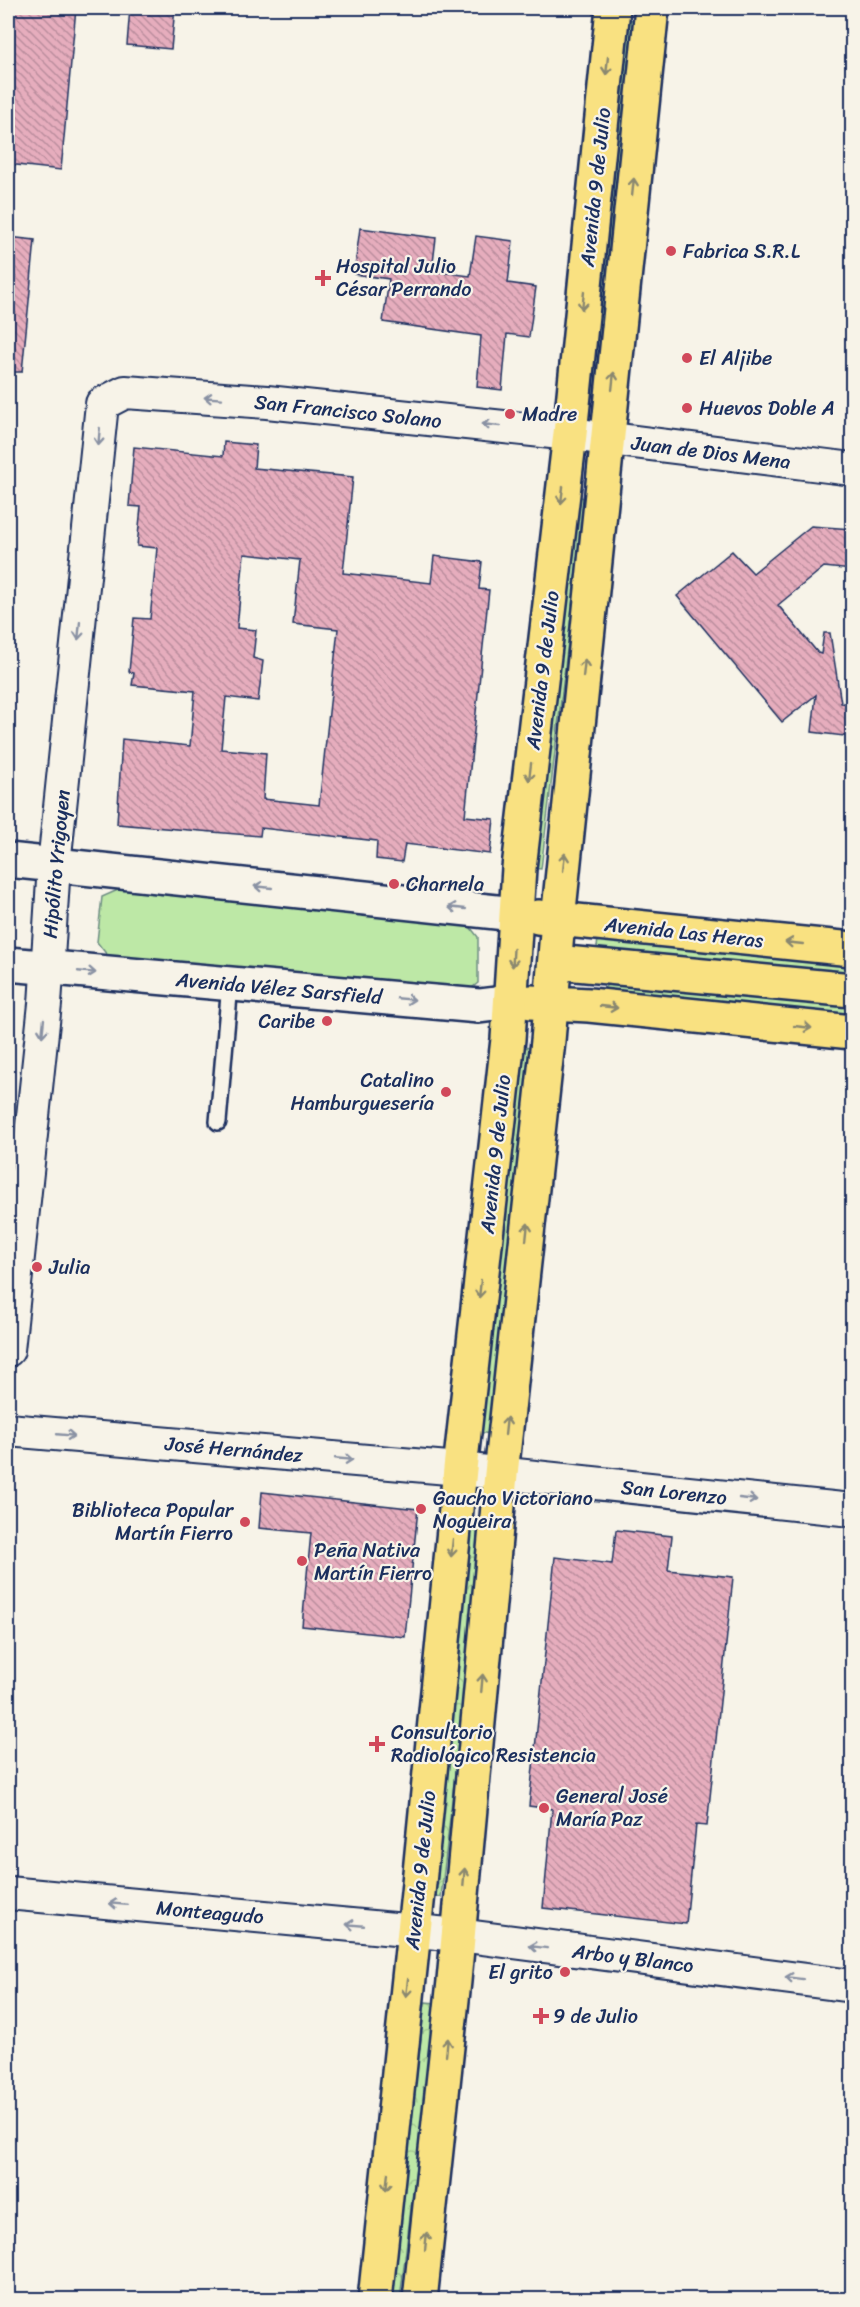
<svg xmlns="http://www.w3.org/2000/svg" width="860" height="2307" font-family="Sriracha,sans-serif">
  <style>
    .grass { fill: #bde8a6; stroke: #6c8c82; stroke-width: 1.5 }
    .park { fill: url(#park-crowns); stroke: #6c8c82; stroke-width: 1.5 }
    .building { fill: url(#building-back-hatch); stroke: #1b2f5e; stroke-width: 1.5; fill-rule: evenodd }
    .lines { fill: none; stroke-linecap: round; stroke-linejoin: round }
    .service-casing { stroke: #1b2f5e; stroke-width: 20 }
    .minor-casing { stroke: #1b2f5e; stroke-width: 36 }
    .secondary-casing { stroke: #1b2f5e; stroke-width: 38 }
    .primary-casing { stroke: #1b2f5e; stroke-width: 38 }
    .service { stroke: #f7f3e8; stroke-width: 15 }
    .minor { stroke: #f7f3e8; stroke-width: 32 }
    .secondary { stroke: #f7f3e8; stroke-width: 33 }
    .primary { stroke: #f9e181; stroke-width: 33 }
    .oneway { stroke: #8a8870 }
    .oneway2 { stroke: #8991a3 }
    .poi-dot { fill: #d1495b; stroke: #f7f3e8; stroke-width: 2 }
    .labels { text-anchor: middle; stroke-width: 4.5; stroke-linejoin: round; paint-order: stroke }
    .street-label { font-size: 20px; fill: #1b2f5e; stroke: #f7f3e8 }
    .poi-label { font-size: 20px; fill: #1b2f5e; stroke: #f7f3e8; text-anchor: start }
  </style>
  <defs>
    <pattern id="park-crowns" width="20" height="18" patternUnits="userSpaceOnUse" patternTransform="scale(1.5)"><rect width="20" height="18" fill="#bde8a6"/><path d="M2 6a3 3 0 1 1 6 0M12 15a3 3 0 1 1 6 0" fill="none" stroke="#a2c791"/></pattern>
    <pattern id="building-back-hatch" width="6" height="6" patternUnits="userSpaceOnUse" patternTransform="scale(1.5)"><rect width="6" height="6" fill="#e6adbd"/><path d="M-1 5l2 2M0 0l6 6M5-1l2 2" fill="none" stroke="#ba8d9d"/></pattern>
  </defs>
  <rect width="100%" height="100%" fill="#f7f3e8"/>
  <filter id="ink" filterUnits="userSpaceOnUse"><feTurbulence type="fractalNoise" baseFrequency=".0167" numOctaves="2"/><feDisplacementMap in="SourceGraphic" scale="12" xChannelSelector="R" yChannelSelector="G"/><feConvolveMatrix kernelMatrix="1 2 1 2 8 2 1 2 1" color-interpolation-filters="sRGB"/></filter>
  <g filter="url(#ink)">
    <g class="grass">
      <path d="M626,19L633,20L596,397H587Z"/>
      <path d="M576,496L585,498L541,869L532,868Z"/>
      <path d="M127,886L463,918L478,937V983L460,997L115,965L97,942L102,897Z"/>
      <path d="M598,938L852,961V978L602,953L597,948Z"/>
      <path d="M609,983L852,1008V1023L603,996L604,988Z"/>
      <path d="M521,1047L531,1048L495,1435L479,1432Z"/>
    </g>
    <g class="park">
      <path d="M470,1528H483L441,1897L427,1894Z"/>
      <path d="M425,2002L436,2003L400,2299L391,2300Z"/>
    </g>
    <g class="building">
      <path d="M8,8H76L61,170L8,164Z"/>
      <path d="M130,8H175L171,49L127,45Z"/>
      <path d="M360,228L436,238L432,271L470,276L476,236L513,241L508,283L536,287L529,337L507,334L502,390L477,387L481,336L383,322L389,279L354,274Z"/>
      <path d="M8,237L35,240L22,372H8Z"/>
      <path d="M224,442L256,445L254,468L353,477L343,573L431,583L434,556L482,562L479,589L489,590L465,816L494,819L490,854L405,844L402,862L376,859L377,841L261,828L260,836L117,824L122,739L190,746L195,691L132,685L134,673L129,672L134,618L150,619L157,548L137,546L141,507L129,506L134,447L223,456ZM244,554L300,560L293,624L338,629L319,805L263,799L266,753L221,749L226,697L258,701L263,661L253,658L256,630L237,628Z"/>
      <path d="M811,526L852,529V570L824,567L778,605L818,653L821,654L824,633H830L841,703L852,704V737L812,732L816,695L782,722L677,596L732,551L753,573Z"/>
      <path d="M262,1492L418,1509L405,1637L302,1626L311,1533L259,1528Z"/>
      <path d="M616,1530L672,1536L668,1570L733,1577L707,1826L696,1825L686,1924L543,1908L552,1809L529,1806L555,1557L612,1564Z"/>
    </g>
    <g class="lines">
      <defs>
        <path id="service" d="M218,1122L230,984"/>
        <g id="minor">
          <path d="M8,1350L45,1004L54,865L102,404L125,392L267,402L570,434L852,469"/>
          <path d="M8,1430L460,1469L852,1510"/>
          <path d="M8,1893L459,1935L852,1986"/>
        </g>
        <g id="secondary">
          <path d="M8,860L515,914"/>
          <path d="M8,964L479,1006L511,1002"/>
        </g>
        <g id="primary">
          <path d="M538,917L852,949"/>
          <path d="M555,962L852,990"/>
          <path d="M531,1002L589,1005L852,1032"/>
          <path d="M375,2300L418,1893L460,1469L508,1039L519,868L570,434L613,8"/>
          <path d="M420,2300L454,1981L501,1474L548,1041L558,920L652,8"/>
        </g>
      </defs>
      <use href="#service" class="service-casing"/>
      <use href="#minor" class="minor-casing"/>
      <use href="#secondary" class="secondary-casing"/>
      <use href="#primary" class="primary-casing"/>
      <use href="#service" class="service"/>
      <use href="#minor" class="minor"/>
      <use href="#secondary" class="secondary"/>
      <use href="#primary" class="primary"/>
    </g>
    <defs><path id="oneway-shaft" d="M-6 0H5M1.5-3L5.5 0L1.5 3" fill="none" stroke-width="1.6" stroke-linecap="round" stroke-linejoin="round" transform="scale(1.5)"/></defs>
    <g class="oneway">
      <use href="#oneway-shaft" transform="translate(607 66) rotate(96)"/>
      <use href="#oneway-shaft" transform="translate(633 187) rotate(-84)"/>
      <use href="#oneway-shaft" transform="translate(583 301) rotate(96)"/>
      <use href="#oneway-shaft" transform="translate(613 381) rotate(-84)"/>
      <use href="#oneway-shaft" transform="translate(562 495) rotate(97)"/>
      <use href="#oneway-shaft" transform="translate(584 668) rotate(-84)"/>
      <use href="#oneway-shaft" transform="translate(530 772) rotate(97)"/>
      <use href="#oneway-shaft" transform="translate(564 862) rotate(-84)"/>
      <use href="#oneway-shaft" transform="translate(794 943) rotate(-174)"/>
      <use href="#oneway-shaft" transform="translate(513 958) rotate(93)"/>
      <use href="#oneway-shaft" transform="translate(609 1007) rotate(6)"/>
      <use href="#oneway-shaft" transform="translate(803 1027) rotate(6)"/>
      <use href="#oneway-shaft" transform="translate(527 1232) rotate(-84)"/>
      <use href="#oneway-shaft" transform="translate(480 1289) rotate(96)"/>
      <use href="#oneway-shaft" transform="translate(506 1426) rotate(-84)"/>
      <use href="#oneway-shaft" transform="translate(452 1548) rotate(96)"/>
      <use href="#oneway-shaft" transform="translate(482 1683) rotate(-85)"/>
      <use href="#oneway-shaft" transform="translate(464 1877) rotate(-85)"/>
      <use href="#oneway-shaft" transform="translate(407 1988) rotate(96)"/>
      <use href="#oneway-shaft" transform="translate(447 2047) rotate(-84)"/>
      <use href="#oneway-shaft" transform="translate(387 2182) rotate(96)"/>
      <use href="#oneway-shaft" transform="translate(426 2241) rotate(-84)"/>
    </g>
    <g class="oneway2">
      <use href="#oneway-shaft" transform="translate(213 398) rotate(-176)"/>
      <use href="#oneway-shaft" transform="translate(491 425) rotate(-174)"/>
      <use href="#oneway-shaft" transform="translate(99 437) rotate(95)"/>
      <use href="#oneway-shaft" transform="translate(79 631) rotate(96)"/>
      <use href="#oneway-shaft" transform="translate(263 887) rotate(-174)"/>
      <use href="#oneway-shaft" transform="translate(457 908) rotate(-174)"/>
      <use href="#oneway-shaft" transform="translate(87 972) rotate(5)"/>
      <use href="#oneway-shaft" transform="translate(406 999) rotate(5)"/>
      <use href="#oneway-shaft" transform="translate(43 1028) rotate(96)"/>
      <use href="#oneway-shaft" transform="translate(66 1435) rotate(5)"/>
      <use href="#oneway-shaft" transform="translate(344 1459) rotate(5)"/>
      <use href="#oneway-shaft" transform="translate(748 1499) rotate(6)"/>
      <use href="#oneway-shaft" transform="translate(118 1904) rotate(-175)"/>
      <use href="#oneway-shaft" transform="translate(355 1925) rotate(-175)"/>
      <use href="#oneway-shaft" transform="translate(538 1947) rotate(-173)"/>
      <use href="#oneway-shaft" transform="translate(794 1978) rotate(-173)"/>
    </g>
  </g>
  <g class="poi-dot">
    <circle cx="671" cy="251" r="6"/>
    <path d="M320 269h6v6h6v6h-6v6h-6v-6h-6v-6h6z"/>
    <circle cx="687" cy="358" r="6"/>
    <circle cx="687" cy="408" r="6"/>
    <circle cx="510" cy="414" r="6"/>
    <circle cx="394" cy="884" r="6"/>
    <circle cx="327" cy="1021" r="6"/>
    <circle cx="446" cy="1092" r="6"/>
    <circle cx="37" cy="1267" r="6"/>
    <circle cx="421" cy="1509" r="6"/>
    <circle cx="245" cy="1522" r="6"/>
    <circle cx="302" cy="1561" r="6"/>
    <path d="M374 1735h6v6h6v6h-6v6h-6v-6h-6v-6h6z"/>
    <circle cx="544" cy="1808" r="6"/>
    <circle cx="565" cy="1972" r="6"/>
    <path d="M538 2007h6v6h6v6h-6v6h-6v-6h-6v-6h6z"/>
  </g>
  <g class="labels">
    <g class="street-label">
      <text transform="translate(595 187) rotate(-84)" y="7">Avenida 9 de Julio</text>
      <text transform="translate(348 411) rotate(6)" y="7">San Francisco Solano</text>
      <text transform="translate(711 452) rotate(7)" y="7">Juan de Dios Mena</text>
      <text transform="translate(542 670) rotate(-83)" y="7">Avenida 9 de Julio</text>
      <text transform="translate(56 864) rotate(-85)" y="7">Hipólito Yrigoyen</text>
      <text transform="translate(684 932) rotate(6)" y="7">Avenida Las Heras</text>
      <text transform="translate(279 988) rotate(5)" y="7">Avenida Vélez Sarsfield</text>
      <text transform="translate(495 1154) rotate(-84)" y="7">Avenida 9 de Julio</text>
      <text transform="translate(234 1449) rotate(5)" y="7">José Hernández</text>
      <text transform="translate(674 1492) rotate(6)" y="7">San Lorenzo</text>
      <text transform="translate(420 1870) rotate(-84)" y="7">Avenida 9 de Julio</text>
      <text transform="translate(210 1912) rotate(5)" y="7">Monteagudo</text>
      <text transform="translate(633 1958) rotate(7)" y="7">Arbo y Blanco</text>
    </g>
    <g class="poi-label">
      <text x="683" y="258">Fabrica S.R.L</text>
      <text x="336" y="273">Hospital Julio<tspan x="336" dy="23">César Perrando</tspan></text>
      <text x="699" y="365">El Aljibe</text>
      <text x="699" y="415">Huevos Doble A</text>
      <text x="522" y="421">Madre</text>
      <text x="406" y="891">Charnela</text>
      <text x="315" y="1028" text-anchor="end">Caribe</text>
      <text x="434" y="1087" text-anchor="end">Catalino<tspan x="434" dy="23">Hamburguesería</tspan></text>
      <text x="49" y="1274">Julia</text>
      <text x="433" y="1505">Gaucho Victoriano<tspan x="433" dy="23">Nogueira</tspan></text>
      <text x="233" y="1517" text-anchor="end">Biblioteca Popular<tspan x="233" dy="23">Martín Fierro</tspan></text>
      <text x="314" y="1557">Peña Nativa<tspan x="314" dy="23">Martín Fierro</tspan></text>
      <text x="391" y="1739">Consultorio<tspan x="391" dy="23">Radiológico Resistencia</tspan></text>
      <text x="556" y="1803">General José<tspan x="556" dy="23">María Paz</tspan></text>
      <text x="553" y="1979" text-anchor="end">El grito</text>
      <text x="553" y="2023">9 de Julio</text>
    </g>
  </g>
  <rect width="860" height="2307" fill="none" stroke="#f7f3e8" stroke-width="30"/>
  <rect x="15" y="15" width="830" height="2277" fill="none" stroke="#1b2f5e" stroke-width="2" filter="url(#ink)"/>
</svg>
